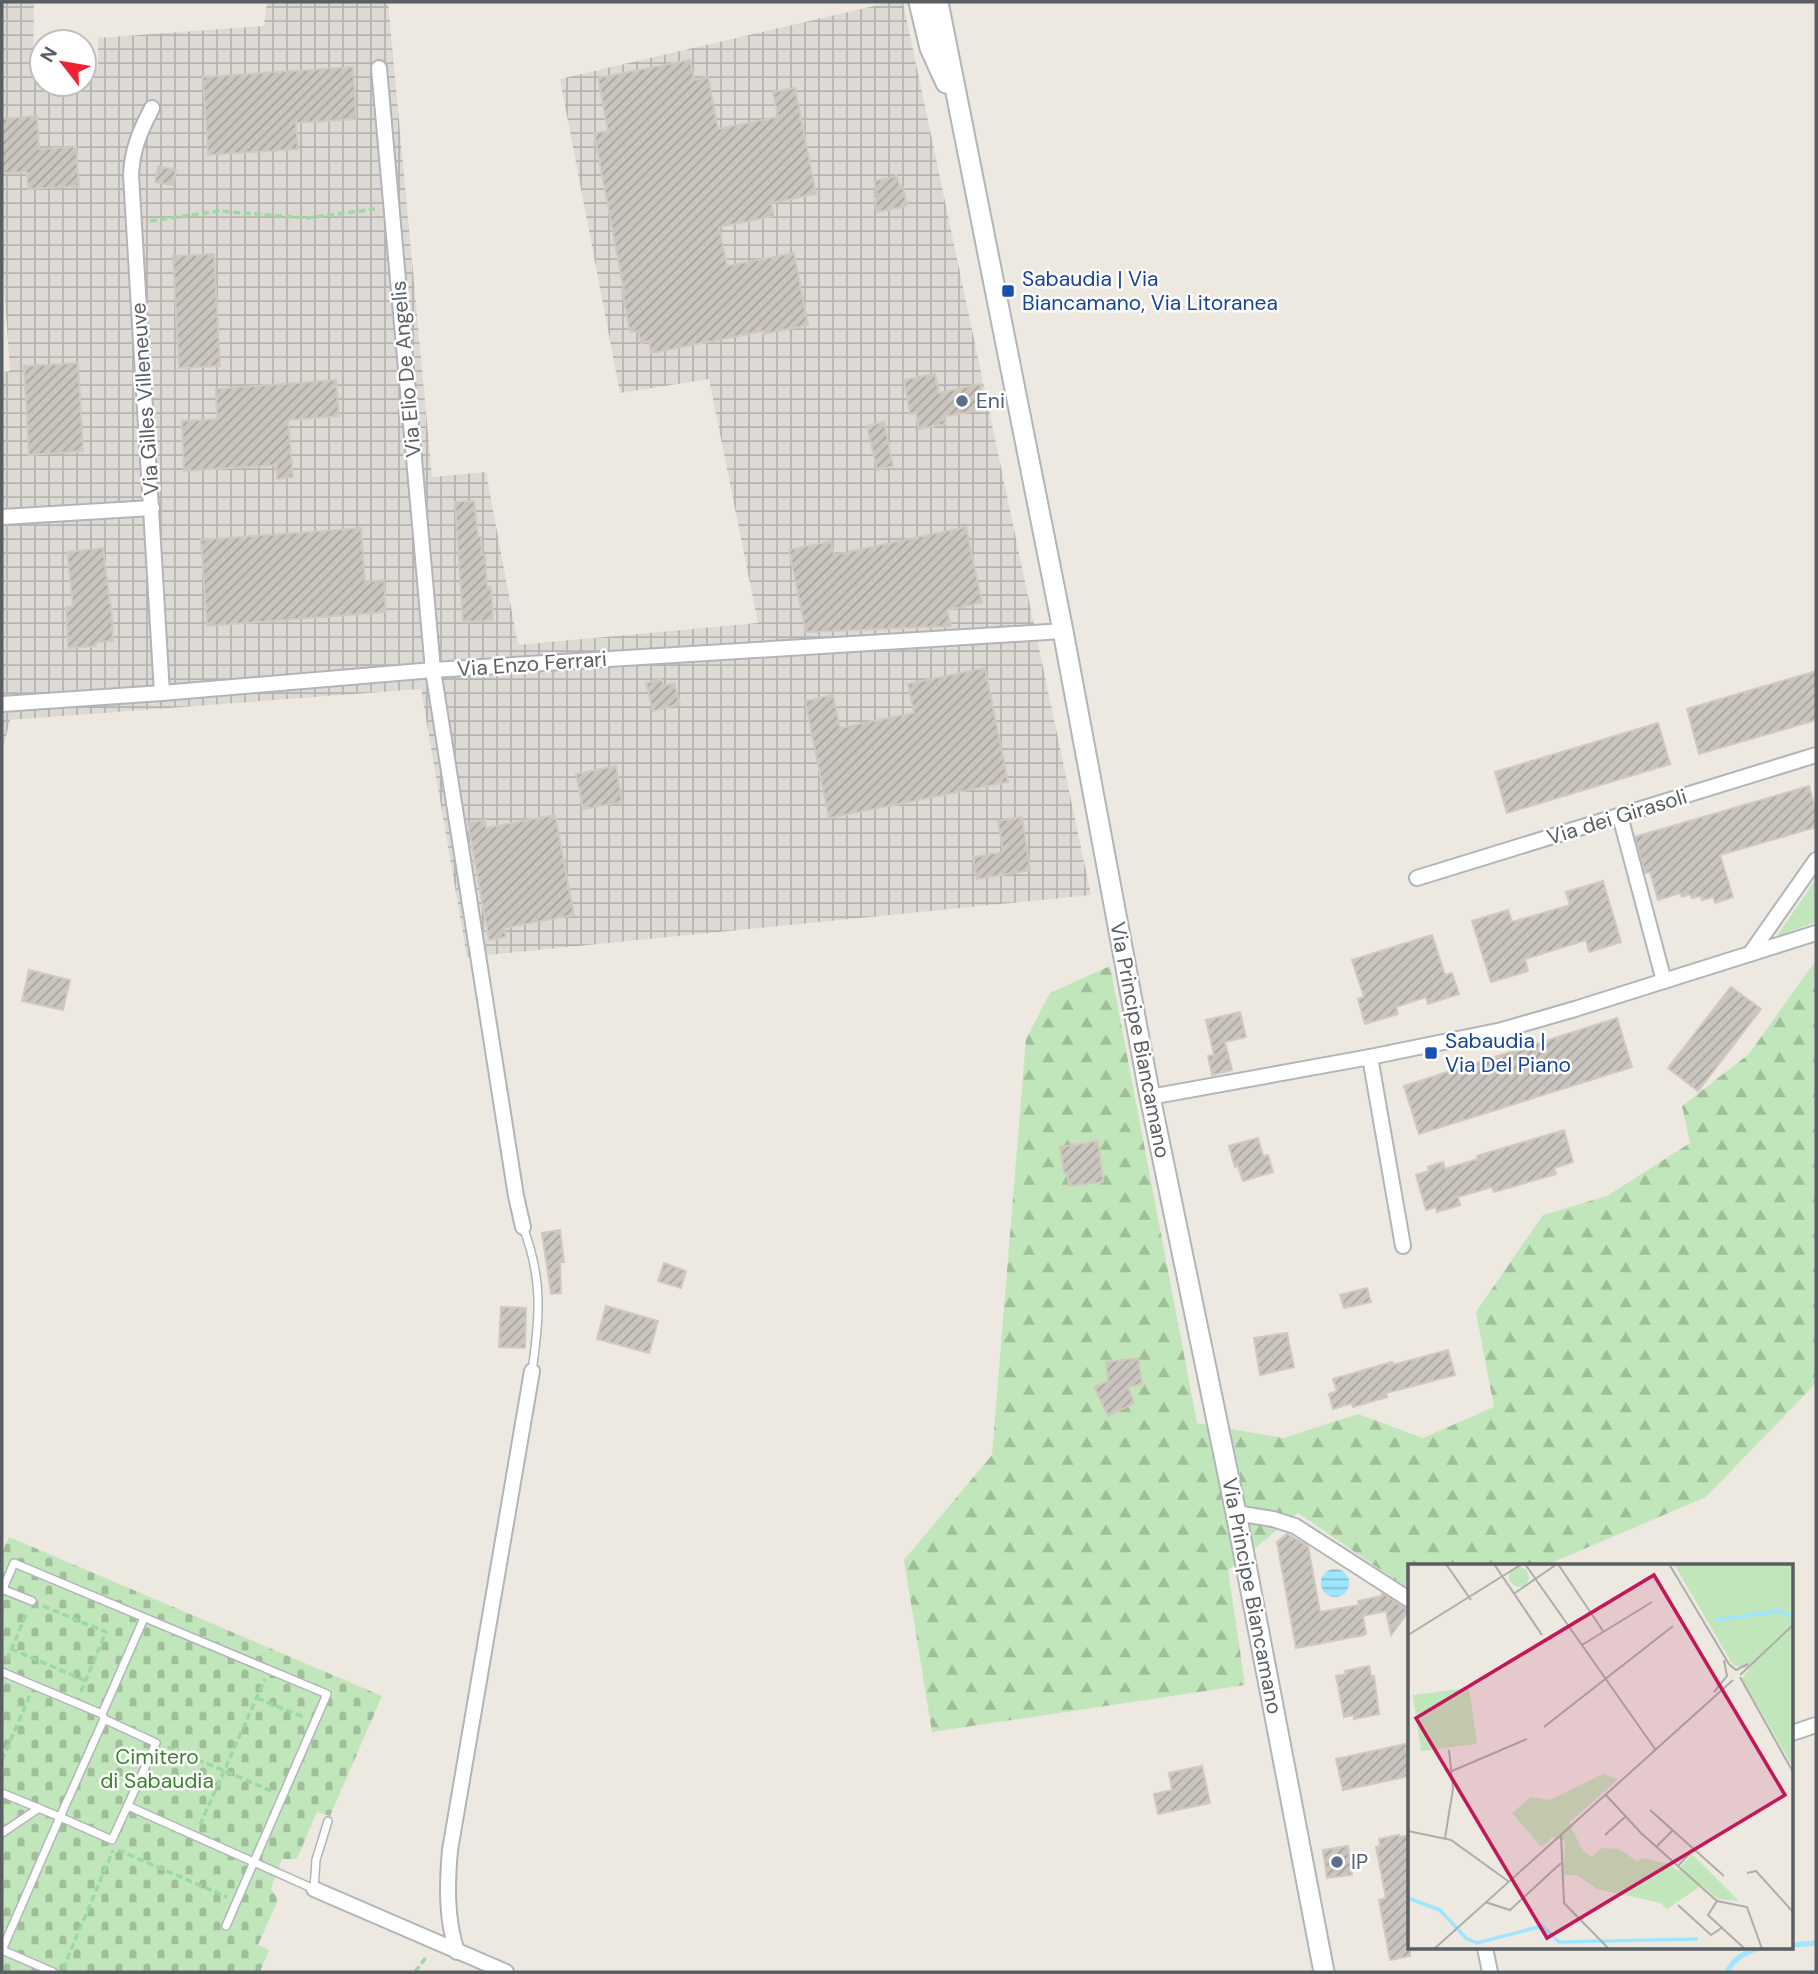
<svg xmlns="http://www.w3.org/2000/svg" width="1818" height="1974" font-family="'DM Sans',sans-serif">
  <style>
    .industrial { fill: url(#industrial-grid) }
    .grass { fill: #c2e6bb }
    .forest { fill: url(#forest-firs) }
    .cemetery { fill: url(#cemetery-stones) }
    .water { fill: url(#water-rules) }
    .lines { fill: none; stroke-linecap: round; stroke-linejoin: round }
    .stream { stroke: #9ee5ff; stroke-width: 5 }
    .building { fill: url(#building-hatch); stroke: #d2c8be; stroke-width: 2 }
    .service-casing { stroke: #b1b5b9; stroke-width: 10 }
    .minor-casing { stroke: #b1b5b9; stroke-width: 18 }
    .tertiary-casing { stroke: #b1b5b9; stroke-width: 23 }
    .path { stroke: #9dd9a3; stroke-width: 3.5; stroke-dasharray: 7 3.5; stroke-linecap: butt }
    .service { stroke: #fff; stroke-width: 7 }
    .minor { stroke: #fff; stroke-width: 14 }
    .tertiary { stroke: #fff; stroke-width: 19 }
    .transit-dot { fill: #1a4fb4; stroke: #fff; stroke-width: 2.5 }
    .service-dot { fill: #5c6f8a; stroke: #fff; stroke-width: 2.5 }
    .labels { text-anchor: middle; stroke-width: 5; stroke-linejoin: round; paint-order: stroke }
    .transit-label { font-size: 21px; fill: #164399; stroke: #fff; text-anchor: start }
    .street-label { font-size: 21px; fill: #595e62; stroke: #fff }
    .service-label { font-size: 21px; fill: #4e5e75; stroke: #fff; text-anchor: start }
    .park-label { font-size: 21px; fill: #3a832f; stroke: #fff }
    .inset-river { fill: none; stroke: #9ee5ff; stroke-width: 3.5 }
    .inset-road { fill: none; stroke: #aeadaa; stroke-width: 2 }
    .view { fill: #c2185b; fill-opacity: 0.15; stroke: #c2185b; stroke-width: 3.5 }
    .inset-edge { fill: none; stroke: #595e62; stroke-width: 3.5 }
  </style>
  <defs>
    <pattern id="industrial-grid" width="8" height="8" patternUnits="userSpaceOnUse" patternTransform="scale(1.75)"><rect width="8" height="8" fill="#dddad5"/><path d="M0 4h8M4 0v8" fill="none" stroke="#b6b4b0"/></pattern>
    <pattern id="forest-firs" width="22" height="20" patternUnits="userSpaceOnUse" patternTransform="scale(1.75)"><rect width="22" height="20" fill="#c2e6bb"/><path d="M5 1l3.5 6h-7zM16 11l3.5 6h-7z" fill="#a1be9b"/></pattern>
    <pattern id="cemetery-stones" width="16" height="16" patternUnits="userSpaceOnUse" patternTransform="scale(1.75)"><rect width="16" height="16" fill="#c2e6bb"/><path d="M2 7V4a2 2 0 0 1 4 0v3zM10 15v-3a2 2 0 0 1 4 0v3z" fill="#a1be9b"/></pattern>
    <pattern id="water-rules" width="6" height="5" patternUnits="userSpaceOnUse" patternTransform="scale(1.75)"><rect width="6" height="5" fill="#9ee5ff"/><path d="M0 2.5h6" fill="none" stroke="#84bdd2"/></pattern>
    <pattern id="building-hatch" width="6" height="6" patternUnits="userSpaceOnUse" patternTransform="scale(1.75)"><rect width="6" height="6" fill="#cac5bf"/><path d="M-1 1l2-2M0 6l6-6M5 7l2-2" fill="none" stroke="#a7a39f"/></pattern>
  </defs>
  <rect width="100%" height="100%" fill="#ede8e0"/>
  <path class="industrial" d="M2,2H34L33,70L42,71V84H84V70L98,69V38L264,26L267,2H388L432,477L486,472L518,645L758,623L709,379L620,393L560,79L891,2H903L1091,895L467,957L421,689L10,720L2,753V372L10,371L2,257Z"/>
  <path class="grass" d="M1816,879V922L1777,936Z"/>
  <path class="forest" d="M1816,960V1383L1706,1497L1544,1566H1410V1590L1298,1513L1228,1570L1245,1685L932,1732L904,1560L992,1455L1026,1039L1050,993L1110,966L1197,1423L1284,1438L1358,1414L1423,1438L1494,1407L1476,1312L1543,1215L1607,1196L1690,1143L1682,1106L1749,1054Z"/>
  <path class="cemetery" d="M9,1537L382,1696L330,1816L317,1812L297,1859H282L271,1888L278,1900L258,1945L269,1950L260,1972H8L2,1970V1553Z"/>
  <circle class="water" cx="1335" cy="1583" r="14"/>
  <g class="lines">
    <g class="stream">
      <path d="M1792,1945L1816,1943"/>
      <path d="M1727,1972C1734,1958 1746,1951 1761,1948"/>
    </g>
  </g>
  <g class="building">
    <path d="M690,60L694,80L708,77L718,129L778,117L773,92L795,88L816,194L771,203L774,216L719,227L727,266L794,253L808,325L763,334V331L651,353L649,341L641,343L638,331L630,332L622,290H624L594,133L608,131L598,78Z"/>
    <path d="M353,67L356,119L296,123L298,149L208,155L203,77Z"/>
    <path d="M37,116L39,149L76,147L79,186L28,189L27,172L2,173V119Z"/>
    <path d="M158,166L176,170L173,185L155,182Z"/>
    <path d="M897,176L900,187H903L907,206L877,212L874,195L877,194L874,181Z"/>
    <path d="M214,254L220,366L179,368L173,256Z"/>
    <path d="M78,363L83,451L29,455L24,366Z"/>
    <path d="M935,374L939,393L980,384L985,409L943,417L945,424L919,429L916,413L910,414L904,380Z"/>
    <path d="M336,380L339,416L288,420L293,477L277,479L276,465L184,471L182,421L217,419L216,389Z"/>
    <path d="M884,422L893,466L877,470L867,426Z"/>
    <path d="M474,501L478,537H481L482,555H485L487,587H491L493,620L463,622L455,502Z"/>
    <path d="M966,527L982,603L947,610L951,626L806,632L789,550L831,541L834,555Z"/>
    <path d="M361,528L365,582L384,580L386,612L207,626L201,540Z"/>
    <path d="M103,548L110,604H111L113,641L96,642V646L68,648L66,607L73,606L67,552Z"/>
    <path d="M985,668L1008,782L829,818L805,701L833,695L840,728L914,713L908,684Z"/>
    <path d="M1816,671V720L1699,754L1687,709Z"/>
    <path d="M661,679L664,686L674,683L680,704L653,711L646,683Z"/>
    <path d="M1658,723L1670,764L1507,813L1495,772Z"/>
    <path d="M616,766L622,802L583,809L576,774Z"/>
    <path d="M1809,786L1816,812V827L1720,855L1733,897L1715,903L1713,897L1702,900L1701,896L1692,898L1690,894L1682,897L1680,893L1658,900L1650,872L1645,873L1635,837Z"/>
    <path d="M555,815L574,915L504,928L506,937L489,940L468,823L485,820L486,828Z"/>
    <path d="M1022,817L1030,870L977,879L973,857L1003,852L998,821Z"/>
    <path d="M1603,881L1621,942L1589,952L1586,940L1525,959L1528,971L1491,982L1472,921L1508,910L1512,922L1570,905L1566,892Z"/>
    <path d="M1432,935L1445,975L1452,973L1459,994L1428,1004L1426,997L1396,1007L1398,1014L1365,1024L1358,999L1364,997L1352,960Z"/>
    <path d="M29,970L70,980L63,1010L22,1001Z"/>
    <path d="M1731,987L1761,1009L1698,1091L1668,1068Z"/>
    <path d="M1240,1012L1246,1037L1225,1042L1232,1070L1212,1075L1208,1056L1214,1055L1206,1020Z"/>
    <path d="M1617,1018L1632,1067L1419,1134L1404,1086Z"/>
    <path d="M1564,1130L1573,1162L1554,1168L1556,1174L1494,1192L1492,1187L1458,1197L1460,1205L1437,1212L1436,1207L1426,1210L1416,1175L1429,1171L1428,1167L1443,1162L1445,1169L1478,1159L1477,1156Z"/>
    <path d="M1258,1138L1263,1156L1268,1155L1273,1172L1243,1181L1238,1166L1235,1167L1229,1146Z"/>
    <path d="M1098,1141L1103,1182L1069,1186L1067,1172L1064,1173L1060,1147Z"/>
    <path d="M560,1230L564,1262H560L561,1293L551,1294L542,1233Z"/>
    <path d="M664,1263L686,1271L681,1288L658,1281Z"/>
    <path d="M1367,1288L1371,1302L1344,1308L1340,1295Z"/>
    <path d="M606,1306L658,1321L649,1353L597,1339Z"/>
    <path d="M501,1307L526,1308L525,1348L499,1347Z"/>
    <path d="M1287,1333L1294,1367L1260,1375L1254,1338Z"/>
    <path d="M1448,1350L1455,1375L1386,1393L1387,1397L1353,1407L1352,1403L1333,1409L1329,1394L1337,1391L1333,1379L1392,1362L1393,1365Z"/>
    <path d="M1138,1358L1142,1384L1128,1387L1134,1403L1108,1416L1094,1387L1108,1381L1106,1362Z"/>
    <path d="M1287,1534L1308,1546L1320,1612L1359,1605L1358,1601L1382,1596V1593L1406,1609V1615L1391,1635L1386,1611L1363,1616L1366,1633L1364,1635L1296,1648L1277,1542Z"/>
    <path d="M1369,1666L1371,1676H1374L1379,1714L1354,1719V1715L1344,1717L1336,1676L1346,1674L1345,1671Z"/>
    <path d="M1410,1743V1776L1343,1790L1336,1759Z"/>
    <path d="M1202,1766L1210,1803L1158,1814L1154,1794L1172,1790L1169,1773Z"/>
    <path d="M1399,1835L1400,1837L1410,1835V1956L1390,1960L1379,1900L1386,1898L1376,1847L1380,1846L1379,1839Z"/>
    <path d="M1348,1846L1352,1875L1327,1878L1323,1850Z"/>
  </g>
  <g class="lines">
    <defs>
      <g id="service">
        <path d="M523,1227C543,1279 540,1316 532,1371"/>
        <path d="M2,1589L32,1601"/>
        <path d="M2,1591L14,1563L327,1694L226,1926"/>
        <path d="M2,1672L102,1714"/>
        <path d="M104,1719L156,1743L112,1840L60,1817Z"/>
        <path d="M104,1719L102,1714L144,1618"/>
        <path d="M2,1793L60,1817L2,1950"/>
        <path d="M128,1806L314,1889L316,1860L328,1821"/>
        <path d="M2,1833L39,1808"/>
        <path d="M2,1950L53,1972"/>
      </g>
      <g id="minor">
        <path d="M379,68L433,670L516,1196L523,1227"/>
        <path d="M152,108C140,131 132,150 131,175L162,693"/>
        <path d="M2,517L152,508"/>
        <path d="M2,704L162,693L433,670L1063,631"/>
        <path d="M1620,816L1664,981"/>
        <path d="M1417,878L1816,755"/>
        <path d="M1750,954L1816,860"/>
        <path d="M1370,1057L1403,1246"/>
        <path d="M1150,1097L1370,1057L1502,1030L1575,1009L1816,933"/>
        <path d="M1236,1513L1273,1519L1295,1526L1410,1600"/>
        <path d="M1792,1733L1816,1725"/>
        <path d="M314,1889L506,1972"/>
        <path d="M1485,1948L1490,1972"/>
        <path d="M457,1952C446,1918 447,1885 450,1850L532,1371"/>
      </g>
      <g id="tertiary">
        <path d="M919,2L930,48L946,83"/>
        <path d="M938,2L1063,631L1150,1097L1236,1513L1324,1972"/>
      </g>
    </defs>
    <use href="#service" class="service-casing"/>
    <use href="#minor" class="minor-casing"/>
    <use href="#tertiary" class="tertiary-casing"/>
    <g class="path">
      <path d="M150,221L219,211L307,218L375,209"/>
      <path d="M43,1606L106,1632L80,1694"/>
      <path d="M11,1649L86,1681"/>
      <path d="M7,1660L27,1612"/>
      <path d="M257,1698L303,1717"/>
      <path d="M168,1747L274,1792"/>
      <path d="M2,1760L30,1695"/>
      <path d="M200,1825L265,1679"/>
      <path d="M118,1850L227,1897"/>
      <path d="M63,1969L113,1850"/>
      <path d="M415,1972L427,1956"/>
    </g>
    <use href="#service" class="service"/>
    <use href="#minor" class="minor"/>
    <use href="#tertiary" class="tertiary"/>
  </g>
  <g class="transit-dot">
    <rect x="1001" y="284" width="14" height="14" rx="3.5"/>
    <rect x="1424" y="1046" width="14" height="14" rx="3.5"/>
  </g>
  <g class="service-dot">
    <circle cx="962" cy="401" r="7"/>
    <circle cx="1337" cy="1862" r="7"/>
  </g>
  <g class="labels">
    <g class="transit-label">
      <text x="1022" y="286">Sabaudia | Via<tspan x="1022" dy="24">Biancamano, Via Litoranea</tspan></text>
      <text x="1445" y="1048">Sabaudia |<tspan x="1445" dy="24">Via Del Piano</tspan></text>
    </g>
    <g class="street-label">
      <text transform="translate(406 369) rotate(-95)" y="7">Via Elio De Angelis</text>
      <text transform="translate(145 399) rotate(-94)" y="7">Via Gilles Villeneuve</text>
      <text transform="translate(532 664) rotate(-4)" y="7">Via Enzo Ferrari</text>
      <text transform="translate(1617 817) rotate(-17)" y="7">Via dei Girasoli</text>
      <text transform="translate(1140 1040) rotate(79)" y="7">Via Principe Biancamano</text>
      <text transform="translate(1252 1596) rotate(79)" y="7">Via Principe Biancamano</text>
    </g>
    <g class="service-label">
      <text x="976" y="408">Eni</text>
      <text x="1351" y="1869">IP</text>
    </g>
    <g class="park-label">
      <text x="157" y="1764">Cimitero<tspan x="157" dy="24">di Sabaudia</tspan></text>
    </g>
  </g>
  <g transform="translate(1408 1564)">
    <rect width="385" height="385" fill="#ede8e0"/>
    <path d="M101 13a10 10 0 1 1 20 0a10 10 0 1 1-20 0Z" fill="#c2e6bb"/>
    <path d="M195,210L210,215L161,259L175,287L184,293L194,284L211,285L230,298L234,294L262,300L270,307L284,290L331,337L310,335L294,321L259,345L253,339L189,325L169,311H155L157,277L145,273L133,283L104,249L123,233L142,236Z" fill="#c2e6bb"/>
    <path d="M61,124L69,180L13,187L5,131Z" fill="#c2e6bb"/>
    <path d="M266,0H385V203L334,115L341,105L325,101Z" fill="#c2e6bb"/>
    <path class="inset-river" d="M307,56L373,47L385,52M0,334L32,346L58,374L69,379L134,362L151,378L290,375"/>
    <path class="inset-road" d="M38,0L63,36M86,0L134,71M117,0L247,185M150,0L195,67M261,0L321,100L328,106L340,100M107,29L149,0M0,71L114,0M174,81L244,38M332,111L385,61M332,113L385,208M306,128L319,112L316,96M136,163L265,62M44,207L119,175M197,230L233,269L309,337L339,343L354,385M242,246L316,312M0,267L43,276L100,317M153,270L156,339L201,385M197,271L217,253M37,274L45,225L41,186M248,283L265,266M270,302L286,285M339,309L348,307L385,348M309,337L300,351L337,385M77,338L102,346L153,299M270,341L303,371L315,363M26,385L325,116"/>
    <path class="view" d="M246,11L377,231L139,374L8,154Z"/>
    <rect width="385" height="385" class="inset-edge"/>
  </g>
  <rect width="1818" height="1974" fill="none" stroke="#595e62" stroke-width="7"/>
  <g transform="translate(63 63) rotate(301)"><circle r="33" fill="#ffffff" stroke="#bdbfc0" stroke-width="2"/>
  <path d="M0-5L12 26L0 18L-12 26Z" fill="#f12234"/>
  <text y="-10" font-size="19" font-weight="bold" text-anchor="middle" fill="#595e62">N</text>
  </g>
</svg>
